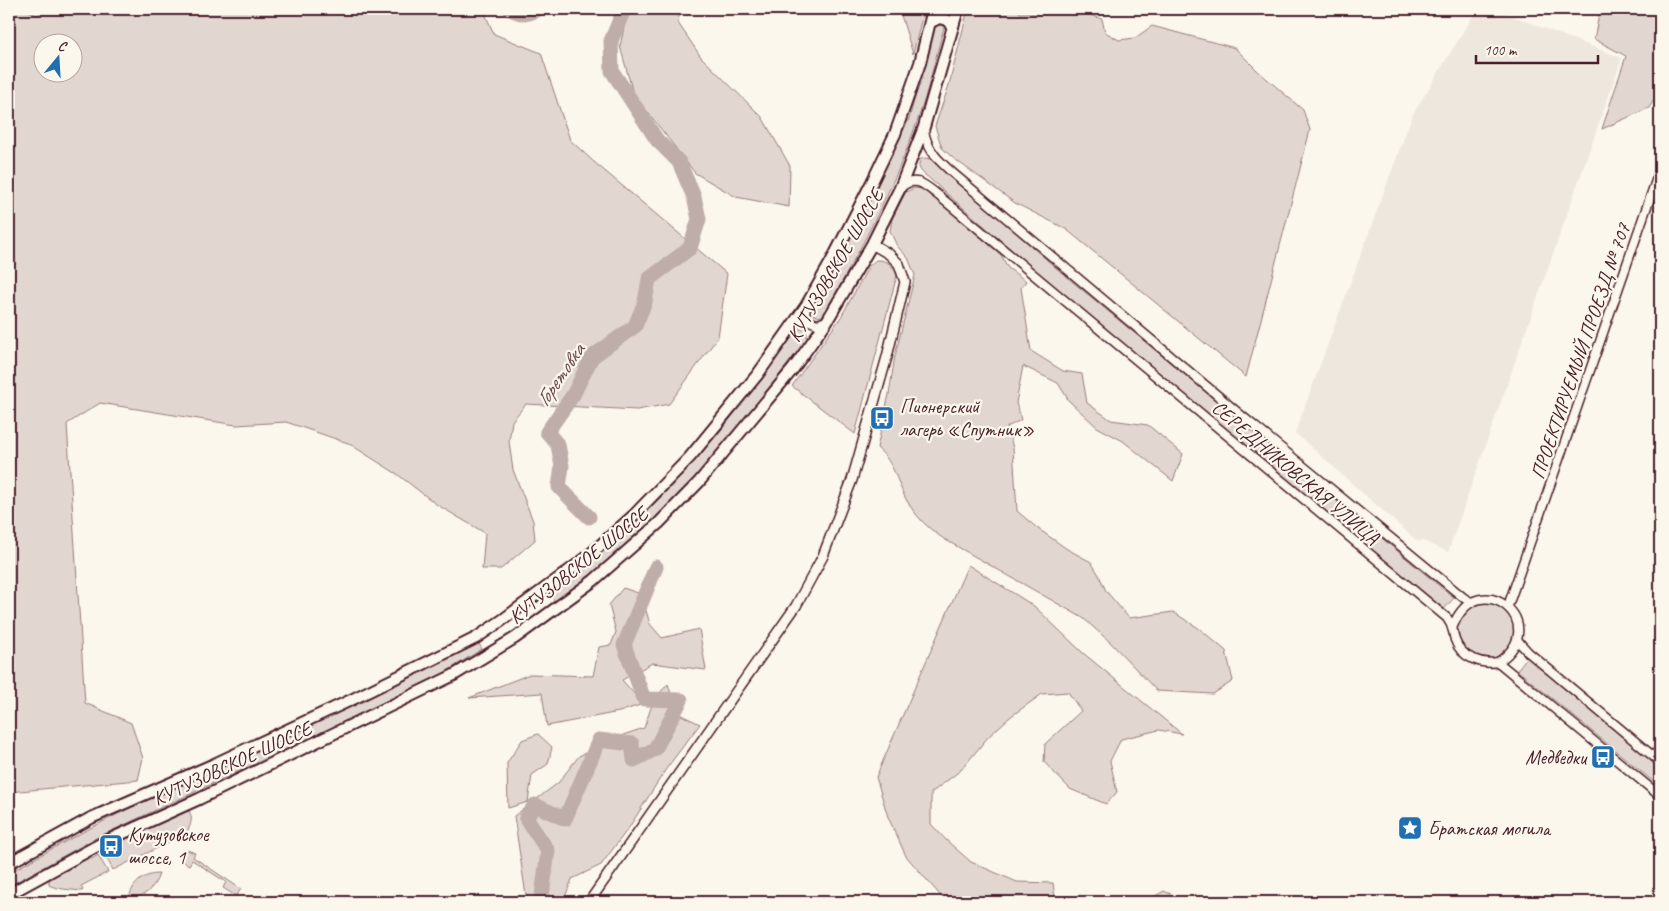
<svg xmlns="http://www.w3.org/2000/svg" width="1669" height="911" font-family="Caveat,sans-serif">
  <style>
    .built { fill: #eee7de }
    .green { fill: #e2d7d0; stroke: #967b7e; fill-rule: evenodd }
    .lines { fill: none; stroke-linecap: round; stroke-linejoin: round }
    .river { stroke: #bfadaa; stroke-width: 15 }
    .tertiary-casing { stroke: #4a1f2b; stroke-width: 11 }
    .secondary-casing { stroke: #4a1f2b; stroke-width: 12 }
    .primary-casing { stroke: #4a1f2b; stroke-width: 14 }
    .tertiary { stroke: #fbf7ec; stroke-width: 8 }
    .secondary { stroke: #fbf7ec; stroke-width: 9 }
    .primary { stroke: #fbf7ec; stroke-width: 10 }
    .labels { text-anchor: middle; stroke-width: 4.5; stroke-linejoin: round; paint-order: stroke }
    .street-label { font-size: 20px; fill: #4a1f2b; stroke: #fbf7ec }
    .poi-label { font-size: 20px; fill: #4a1f2b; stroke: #fbf7ec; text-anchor: start }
    .water-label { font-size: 21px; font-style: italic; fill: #6d4a51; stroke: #fbf7ec }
  </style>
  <rect width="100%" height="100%" fill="#fbf7ec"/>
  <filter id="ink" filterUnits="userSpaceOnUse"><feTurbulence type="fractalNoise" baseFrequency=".02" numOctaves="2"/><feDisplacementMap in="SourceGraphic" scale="10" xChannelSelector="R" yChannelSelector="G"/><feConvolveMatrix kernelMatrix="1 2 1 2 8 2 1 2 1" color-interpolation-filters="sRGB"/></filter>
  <g filter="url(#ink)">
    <path class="built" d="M1477,9H1494L1622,58L1448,552L1423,541H1417L1295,433L1412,116Z"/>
    <g class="green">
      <path d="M9,9H24L37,15L46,9H483L494,34L541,53L570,140L594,162L727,274L718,337L669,404L637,410L526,404L512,421L509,442L513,470L533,521L535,540L501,569H482L485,533L436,504L397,474L348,443L286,422L236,425L100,403L67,424L85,703L131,723L143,758L138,780L9,792ZM42,42H72V72H42Z"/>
      <path d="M628,9H680L678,23L701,57L762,117L790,166L789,207L736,197L695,173L633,93L620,46Z"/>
      <path d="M902,9H924L913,54L900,12Z"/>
      <path d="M968,9H1017L1020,13L1048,12L1053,9H1073L1102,19L1105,32L1119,40L1135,38L1152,26L1235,48L1259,72L1303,110L1310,130L1246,377L1066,229L1015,203L953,158L942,148L935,126L949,85Z"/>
      <path d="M1593,9H1660V90L1649,108L1602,129L1626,56L1594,39L1600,10Z"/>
      <path d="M938,23L944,27C935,59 928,92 917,122C893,190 859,252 824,314L820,317L814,315L812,311L813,305L850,236L909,119L935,25Z"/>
      <path d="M925,158L930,159L1062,273L1454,598L1444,609L1051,284L923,173C918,168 918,165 921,159Z"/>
      <path d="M914,188L924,189L1001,255L1008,268L1026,281L1021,288L1031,351L1063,371L1082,374L1087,403L1111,420L1148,425L1183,454L1173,481L1123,441L1097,427L1069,401L1058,383L1023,366L1016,403L1021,420L1007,427L1013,448L1017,511L1037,528L1067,549L1091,562L1099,575L1106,591L1129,618L1173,612L1200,629L1226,651L1233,681L1213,694L1157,691L1110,642L1083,618L944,539C928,528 917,518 907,501C896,481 895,463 877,448L889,394L895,356L915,275L908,258L897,246L890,231L892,219L902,199L906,192Z"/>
      <path d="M876,260C888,260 892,265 897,275L855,434L792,386L841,317L869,266Z"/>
      <path d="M801,329L805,330L807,334V339L725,445L689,486L649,527L585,580L555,601L550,594C580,570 609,546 637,520C698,464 749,397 797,330Z"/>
      <path d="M968,565L1034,606L1083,653L1182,734L1159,730L1121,739L1110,761L1117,792L1106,804L1070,789L1044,762L1045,744L1081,711L1068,692L1042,694L1010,717L988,737L961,770L931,793V824L946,840L971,862L1017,882L1053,883L1055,897L1052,902H946L906,856L888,817L876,777Z"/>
      <path d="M623,588L641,594L650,624L662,638L699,629L706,670L652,663L622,680L643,704L619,712L547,726L542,693L469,698L530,674L593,676L599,647L611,645L616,632L609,605Z"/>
      <circle cx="1486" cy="631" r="29"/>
      <path d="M478,642L482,649L439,676L280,752L94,839L9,886V873C56,846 104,820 153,797C261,745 373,701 478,642Z"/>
      <path d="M1527,657L1660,767V787L1517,670Z"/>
      <path d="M668,684L677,713L700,724L666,769L630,826L601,865L572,879L563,902H527L514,816L558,783L579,756L623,735L644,728L654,699Z"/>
      <path d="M538,734L552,747L548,764L532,775L528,802L508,808L507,763L522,740Z"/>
      <path d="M185,811H189C195,820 188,832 181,840L179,837L113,870L106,857L116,852L115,849L122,845L120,841Z"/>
      <path d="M187,850L195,853L193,857L241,889L236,896L223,888L226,882L192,860L189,865L182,861L181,854Z"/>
      <path d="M98,855L108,872L81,886L83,890L82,891C73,890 55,889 49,885V877L89,857L90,860Z"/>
      <path d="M159,874C154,889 144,897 129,900C131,884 143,874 159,874Z"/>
      <path d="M1164,891L1189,902H1145Z"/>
    </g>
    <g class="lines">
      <g class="river">
        <path d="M510,9C521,14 526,16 538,9"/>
        <path d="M589,517L559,487L562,466L558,445L547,432L573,395L592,357L635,326L645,302L649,279L690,248L699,219L694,197L679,162L657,140L612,71L611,41L623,12L620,9"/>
        <path d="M543,902L542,896L548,851L526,818L535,805L565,819L599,740L632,744L634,760L655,749L681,700L644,699L624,645L656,567"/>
      </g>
      <defs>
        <g id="tertiary">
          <path d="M924,129C926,150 940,162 955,175L1242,416L1464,598L1471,602"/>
          <path d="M900,188C916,174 926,186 939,196L1447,618C1454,627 1452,630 1455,640C1461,658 1482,665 1498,662L1660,796"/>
          <path d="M806,306L805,315L807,320L817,324L827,321"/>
          <path d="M1508,606L1660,169"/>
          <path d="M1453,626C1479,562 1554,625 1498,662"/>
          <path d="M1518,641L1528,652L1660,762"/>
        </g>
        <path id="secondary" d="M589,902L796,606L823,556L852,480L887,357L905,282L899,264L889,254L872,244"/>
        <g id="primary">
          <path d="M931,22L939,18L947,20L953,27"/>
          <path d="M9,863L91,818L212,765L351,700L476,638L501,621L586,558L633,516L690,457L758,374L806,306L831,262L872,182L895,134L920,63L933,9"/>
          <path d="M9,894L106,841L199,799L454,675L515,638L593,581L659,523L699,482L793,369L827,321L872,244L900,188L924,127L958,9"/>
        </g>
      </defs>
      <use href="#tertiary" class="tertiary-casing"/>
      <use href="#secondary" class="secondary-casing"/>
      <use href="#primary" class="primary-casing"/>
      <use href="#tertiary" class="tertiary"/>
      <use href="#secondary" class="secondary"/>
      <use href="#primary" class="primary"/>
    </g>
  </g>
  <defs>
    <symbol id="bus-square" viewBox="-11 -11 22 22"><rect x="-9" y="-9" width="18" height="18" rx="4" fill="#1f6fb2" stroke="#fbf7ec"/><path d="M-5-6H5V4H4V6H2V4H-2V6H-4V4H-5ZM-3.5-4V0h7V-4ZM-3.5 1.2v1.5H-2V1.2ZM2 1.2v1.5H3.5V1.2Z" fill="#fff"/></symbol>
    <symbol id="sight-square" viewBox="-11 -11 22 22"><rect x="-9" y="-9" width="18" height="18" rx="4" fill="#1f6fb2" stroke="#fbf7ec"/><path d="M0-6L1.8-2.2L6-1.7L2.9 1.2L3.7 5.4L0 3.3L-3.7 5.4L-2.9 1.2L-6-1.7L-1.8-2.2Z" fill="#fff"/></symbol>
  </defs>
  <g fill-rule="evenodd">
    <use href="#bus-square" x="868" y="404" width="28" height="28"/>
    <use href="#bus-square" x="1589" y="743" width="28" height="28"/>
    <use href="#sight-square" x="1396" y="814" width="28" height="28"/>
    <use href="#bus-square" x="97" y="832" width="28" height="28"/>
  </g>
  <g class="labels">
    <g class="street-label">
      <text transform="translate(835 265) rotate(-60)" y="7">КУТУЗОВСКОЕ ШОССЕ</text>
      <text transform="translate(1580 351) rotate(-71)" y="7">ПРОЕКТИРУЕМЫЙ ПРОЕЗД № 707</text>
      <text transform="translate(1296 472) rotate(40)" y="7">СЕРЕДНИКОВСКАЯ УЛИЦА</text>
      <text transform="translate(578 565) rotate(-39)" y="7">КУТУЗОВСКОЕ ШОССЕ</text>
      <text transform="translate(232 763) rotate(-25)" y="7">КУТУЗОВСКОЕ ШОССЕ</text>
    </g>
    <g class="poi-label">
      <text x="900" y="413">Пионерский<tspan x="900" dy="23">лагерь «Спутник»</tspan></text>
      <text x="1586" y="764" text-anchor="end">Медведки</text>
      <text x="1428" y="835">Братская могила</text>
      <text x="128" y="841">Кутузовское<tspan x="128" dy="23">шоссе, 1</tspan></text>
    </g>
    <g class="water-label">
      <text transform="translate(560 375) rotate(-56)" y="7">Горетовка</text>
    </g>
  </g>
  <rect width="1669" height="911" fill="none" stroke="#fbf7ec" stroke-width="30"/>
  <rect x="15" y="15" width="1639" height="881" fill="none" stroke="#4a1f2b" stroke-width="2" filter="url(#ink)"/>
  <g transform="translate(58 58) rotate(18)"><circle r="24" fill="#fbf7ec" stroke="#b4a19f"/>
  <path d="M0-4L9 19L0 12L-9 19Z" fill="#1f6fb2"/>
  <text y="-8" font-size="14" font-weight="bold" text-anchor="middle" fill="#4a1f2b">С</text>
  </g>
  <path d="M1476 55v8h122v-8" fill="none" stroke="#4a1f2b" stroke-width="2.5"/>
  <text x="1484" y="55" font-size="15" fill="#4a1f2b" stroke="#fbf7ec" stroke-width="4" paint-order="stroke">100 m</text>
</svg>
